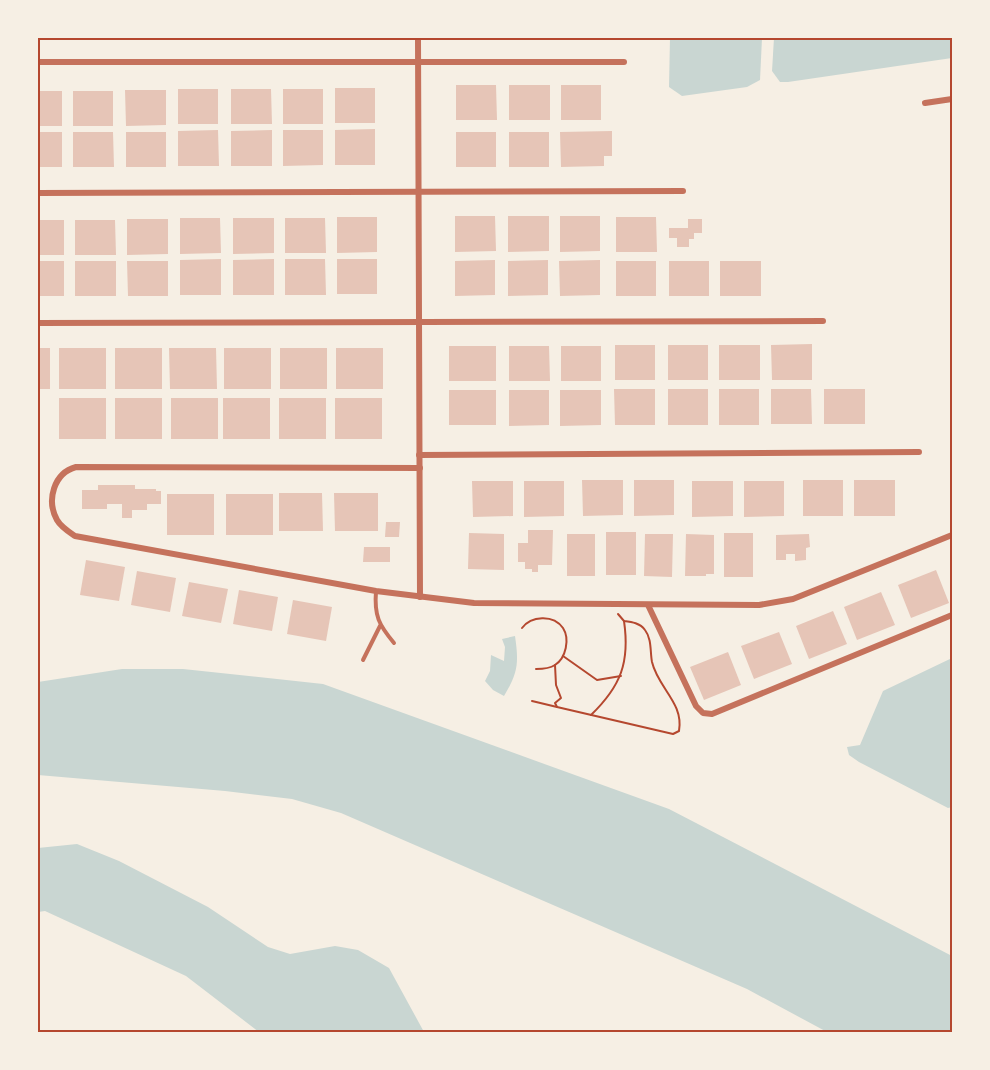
<svg xmlns="http://www.w3.org/2000/svg" width="990" height="1070" font-family="Inter,sans-serif">
  <style>
    .water { fill: #c9d6d2 }
    .building { fill: #e6c5b7 }
    .lines { fill: none; stroke-linecap: round; stroke-linejoin: round }
    .path { stroke: #b5482f; stroke-width: 2 }
    .service { stroke: #c5725c; stroke-width: 4 }
    .minor { stroke: #c5725c; stroke-width: 6 }
    .neatline { fill: none; stroke: #b5482f; stroke-width: 2 }
  </style>
  <rect width="100%" height="100%" fill="#f6efe4"/>
  <g class="water">
    <path d="M670,38H762L760,80L747,87L682,96L669,87Z"/>
    <path d="M774,38H952V58L788,82H780L772,71Z"/>
    <path d="M515,636C519,663 518,673 504,696L493,690L485,681L490,671L491,655L504,661L505,647L502,639Z"/>
    <path d="M952,658V807L948,808L859,762L849,755L847,747L860,745L883,691Z"/>
    <path d="M122,669H183L323,684L669,809L952,956V1032H827L747,989L341,813L292,799L225,791L38,775V682Z"/>
    <path d="M77,844L119,861L208,907L268,947L290,954L335,946L358,950L389,968L424,1032H259L186,976L45,911L38,912V848Z"/>
  </g>
  <g class="building">
    <path d="M456,85H496L497,120H456Z"/>
    <rect x="509" y="85" width="41" height="35"/>
    <rect x="561" y="85" width="40" height="35"/>
    <rect x="335" y="88" width="40" height="35"/>
    <rect x="178" y="89" width="40" height="35"/>
    <path d="M231,89H271L272,124H231Z"/>
    <rect x="283" y="89" width="40" height="35"/>
    <path d="M125,90H166V125L126,126Z"/>
    <rect x="38" y="91" width="24" height="35"/>
    <rect x="73" y="91" width="40" height="35"/>
    <path d="M375,129V165H335V130Z"/>
    <path d="M218,130L219,166H178V131Z"/>
    <path d="M272,130V166H231V131Z"/>
    <path d="M283,130H323V165L283,166Z"/>
    <path d="M612,131V156H604V166L561,167L560,132Z"/>
    <rect x="38" y="132" width="24" height="35"/>
    <path d="M73,132H113L114,167H73Z"/>
    <rect x="126" y="132" width="40" height="35"/>
    <rect x="456" y="132" width="40" height="35"/>
    <rect x="509" y="132" width="40" height="35"/>
    <path d="M455,216H495L496,251L455,252Z"/>
    <path d="M508,216H549V251L508,252Z"/>
    <path d="M560,216H600V251L560,252Z"/>
    <path d="M337,217H377V252L337,253Z"/>
    <path d="M616,217H656L657,252H616Z"/>
    <path d="M180,218H220L221,253L180,254Z"/>
    <path d="M233,218H274V253L233,254Z"/>
    <path d="M285,218H325L326,253H285Z"/>
    <path d="M127,219H168V254L127,255Z"/>
    <path d="M688,219H702V233H694V239H689V247H677V238H669V228H688Z"/>
    <rect x="38" y="220" width="26" height="35"/>
    <path d="M75,220H115L116,255H75Z"/>
    <path d="M221,259V295H180V260Z"/>
    <path d="M274,259V295H233V260Z"/>
    <path d="M285,259H325L326,295H285Z"/>
    <rect x="337" y="259" width="40" height="35"/>
    <path d="M495,260V295L455,296V261Z"/>
    <path d="M548,260V295L508,296V261Z"/>
    <path d="M600,260V295L560,296L559,261Z"/>
    <rect x="38" y="261" width="26" height="35"/>
    <rect x="75" y="261" width="41" height="35"/>
    <path d="M127,261H168V296H128Z"/>
    <rect x="616" y="261" width="40" height="35"/>
    <rect x="669" y="261" width="40" height="35"/>
    <rect x="720" y="261" width="41" height="35"/>
    <path d="M812,344V380H772L771,345Z"/>
    <rect x="615" y="345" width="40" height="35"/>
    <rect x="668" y="345" width="40" height="35"/>
    <rect x="719" y="345" width="41" height="35"/>
    <rect x="449" y="346" width="47" height="35"/>
    <path d="M509,346H549L550,381H509Z"/>
    <rect x="561" y="346" width="40" height="35"/>
    <rect x="38" y="348" width="12" height="41"/>
    <rect x="59" y="348" width="47" height="41"/>
    <rect x="115" y="348" width="47" height="41"/>
    <path d="M169,348H216L217,389H170Z"/>
    <rect x="224" y="348" width="47" height="41"/>
    <rect x="280" y="348" width="47" height="41"/>
    <rect x="336" y="348" width="47" height="41"/>
    <path d="M614,389H655V425H615Z"/>
    <rect x="668" y="389" width="40" height="36"/>
    <rect x="719" y="389" width="40" height="36"/>
    <path d="M771,389H811L812,424H771Z"/>
    <rect x="824" y="389" width="41" height="35"/>
    <rect x="449" y="390" width="47" height="35"/>
    <path d="M509,390H549V425L509,426Z"/>
    <path d="M560,390H601V425L560,426Z"/>
    <rect x="59" y="398" width="47" height="41"/>
    <rect x="115" y="398" width="47" height="41"/>
    <rect x="171" y="398" width="47" height="41"/>
    <rect x="223" y="398" width="47" height="41"/>
    <rect x="279" y="398" width="47" height="41"/>
    <rect x="335" y="398" width="47" height="41"/>
    <path d="M582,480H623V515L583,516Z"/>
    <path d="M634,480H674V515L634,516Z"/>
    <rect x="803" y="480" width="40" height="36"/>
    <rect x="854" y="480" width="41" height="36"/>
    <path d="M472,481H513V516L473,517Z"/>
    <path d="M524,481H564V516L524,517Z"/>
    <path d="M692,481H733V516L692,517Z"/>
    <path d="M744,481H784V516L744,517Z"/>
    <path d="M98,485H135V489H156V491H161V504H147V510H132V518H122V504H107V509H82V490H98Z"/>
    <path d="M279,493H322L323,531H279Z"/>
    <path d="M334,493H378V531H335Z"/>
    <rect x="167" y="494" width="47" height="41"/>
    <rect x="226" y="494" width="47" height="41"/>
    <path d="M386,522H400L399,537H385Z"/>
    <path d="M528,530H553L552,565H538V572H532V569H525V562H518V543H528Z"/>
    <rect x="606" y="532" width="30" height="43"/>
    <path d="M469,533L504,534V570L468,569Z"/>
    <rect x="724" y="533" width="29" height="44"/>
    <rect x="567" y="534" width="28" height="42"/>
    <path d="M645,534H673L672,577L644,576Z"/>
    <path d="M686,534L714,535V574H706V576H685Z"/>
    <path d="M809,534L810,547L806,548V560L795,561V554H786V560H776V535Z"/>
    <path d="M364,547H390V562H363Z"/>
    <path d="M86,560L125,567L119,601L80,595Z"/>
    <path d="M936,570L949,603L911,618L898,585Z"/>
    <path d="M137,571L176,578L170,612L131,605Z"/>
    <path d="M189,582L228,589L221,623L182,616Z"/>
    <path d="M239,590L278,597L272,631L233,624Z"/>
    <path d="M881,592L895,625L857,640L844,607Z"/>
    <path d="M293,600L332,607L326,641L287,634Z"/>
    <path d="M833,611L847,644L809,659L796,626Z"/>
    <path d="M779,632L792,664L754,679L741,646Z"/>
    <path d="M728,652L741,685L704,700L690,667Z"/>
  </g>
  <g class="lines">
    <g class="path">
      <path d="M522,628C531,616 553,614 563,628C570,639 566,658 555,665C549,669 542,669 536,669"/>
      <path d="M563,656L597,680L621,676"/>
      <path d="M555,665L556,685L561,698L555,703L557,707L673,734L679,731C684,703 658,688 652,662C650,652 652,639 645,630C640,623 632,622 624,621L618,614"/>
      <path d="M532,701L557,707"/>
      <path d="M591,715C621,686 630,662 624,621"/>
    </g>
    <g class="service">
      <path d="M376,591C374,616 379,625 394,643"/>
      <path d="M363,660L380,626"/>
    </g>
    <g class="minor">
      <path d="M418,38L420,597"/>
      <path d="M38,62H624"/>
      <path d="M925,103L952,99"/>
      <path d="M38,193L683,191"/>
      <path d="M38,323L823,321"/>
      <path d="M419,455L919,452"/>
      <path d="M420,468L76,467C54,473 46,500 57,520C61,527 69,532 75,536L376,591L474,603L759,605L793,599L952,535"/>
      <path d="M648,605L696,706L703,713L712,714L952,615"/>
    </g>
  </g>
  <rect width="990" height="1070" fill="none" stroke="#f6efe4" stroke-width="78"/>
  <rect x="39" y="39" width="912" height="992" class="neatline"/>
</svg>
